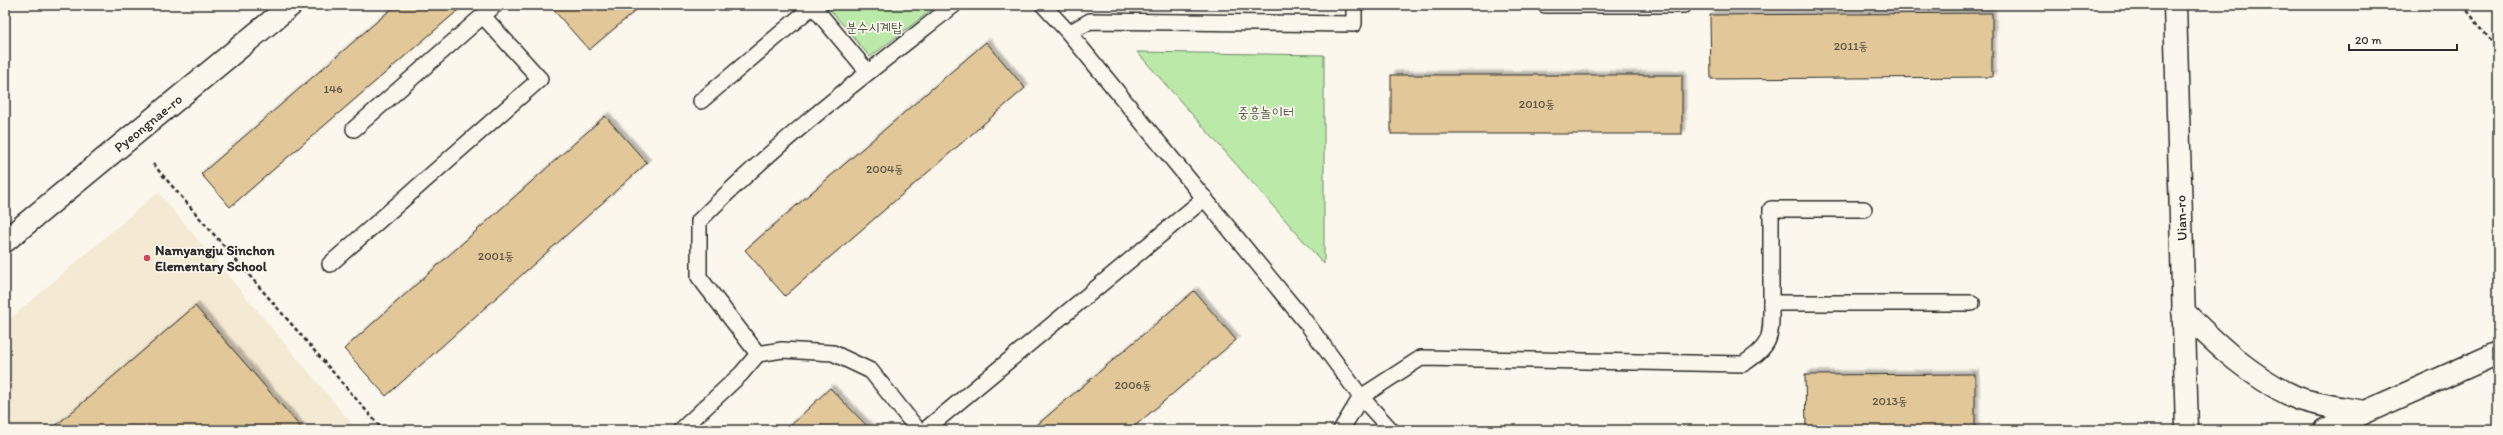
<svg xmlns="http://www.w3.org/2000/svg" width="2503" height="435" font-family="Itim,'Poor Story',sans-serif">
  <style>
    .built { fill: #f4e9d3 }
    .green { fill: #bae9a8; stroke: #728a6a }
    .building { fill: #e2c898; stroke: #2b2b2b; filter: url(#shadow) }
    .lines { fill: none; stroke-linecap: round; stroke-linejoin: round }
    .lane-casing { stroke: #2b2b2b; stroke-width: 18 }
    .secondary-casing { stroke: #2b2b2b; stroke-width: 25 }
    .highway-casing { stroke: #2b2b2b; stroke-width: 25 }
    .path { stroke: #2b2b2b; stroke-width: 2.5; stroke-dasharray: 4 3; stroke-linecap: butt }
    .lane { stroke: #fbf7ec; stroke-width: 15 }
    .secondary { stroke: #fbf7ec; stroke-width: 22 }
    .highway { stroke: #fbf7ec; stroke-width: 22 }
    .poi-dot { fill: #d1495b; stroke: #fbf7ec; stroke-width: 1.5 }
    .labels { text-anchor: middle; stroke-width: 3.5; stroke-linejoin: round; paint-order: stroke }
    .number-label { font-size: 12px; fill: #595246 }
    .park-label { font-size: 14px; fill: #4f5a4a; stroke: #fbf7ec }
    .street-label { font-size: 14px; fill: #2b2b2b; stroke: #fbf7ec }
    .poi-label { font-size: 14px; font-weight: bold; fill: #2b2b2b; stroke: #fbf7ec; text-anchor: start }
  </style>
  <defs>
    <filter id="shadow"><feDropShadow dx="3.5" dy="-3.5" stdDeviation="1" flood-color="#0004"/></filter>
  </defs>
  <rect width="100%" height="100%" fill="#fbf7ec"/>
  <filter id="ink" filterUnits="userSpaceOnUse"><feTurbulence type="fractalNoise" baseFrequency=".025" numOctaves="2"/><feDisplacementMap in="SourceGraphic" scale="8" xChannelSelector="R" yChannelSelector="G"/><feConvolveMatrix kernelMatrix="1 2 1 2 8 2 1 2 1" color-interpolation-filters="sRGB"/></filter>
  <g filter="url(#ink)">
    <path class="built" d="M158,192L357,430H5V323Z"/>
    <g class="green">
      <path d="M830,5H938L870,57L828,7Z"/>
      <path d="M1137,52L1324,55V264Z"/>
    </g>
    <g class="building">
      <path d="M396,5H464L230,207L201,174Z"/>
      <path d="M552,5H642L589,50L550,6Z"/>
      <path d="M1992,13V77L1711,79L1710,15Z"/>
      <path d="M986,42L1025,88L785,296L745,250Z"/>
      <rect x="1391" y="75" width="291" height="59"/>
      <path d="M605,116L647,163L386,396L344,349Z"/>
      <path d="M1194,291L1236,340L1130,430H1031Z"/>
      <path d="M195,306L303,430H51Z"/>
      <path d="M1975,374V428H1806L1805,375Z"/>
      <path d="M830,388L871,430H786Z"/>
    </g>
    <g class="lines">
      <defs>
        <g id="lane">
          <path d="M1043,5L1069,33L1308,325L1361,397L1341,430"/>
          <path d="M1545,5H1684"/>
          <path d="M813,6L868,72"/>
          <path d="M1069,33L1090,21L1354,24V5"/>
          <path d="M701,101L814,5"/>
          <path d="M354,129L495,5"/>
          <path d="M330,264L540,79L483,16"/>
          <path d="M1771,303V209H1864"/>
          <path d="M681,430L741,374L758,354"/>
          <path d="M918,430L871,371L833,353L782,350L758,354L699,277V221C777,141 866,74 954,5"/>
          <path d="M925,430L1205,198"/>
          <path d="M1391,430L1361,397L1421,358L1743,364C1773,345 1771,336 1771,303H1972"/>
        </g>
        <g id="secondary">
          <path d="M2175,5L2187,430"/>
          <path d="M5,241L291,5"/>
        </g>
        <g id="highway">
          <path d="M2183,311C2216,344 2251,377 2295,397C2313,405 2343,408 2364,412"/>
          <path d="M2325,430L2498,353"/>
        </g>
      </defs>
      <use href="#lane" class="lane-casing"/>
      <use href="#secondary" class="secondary-casing"/>
      <use href="#highway" class="highway-casing"/>
      <g class="path">
        <path d="M2463,5L2498,50"/>
        <path d="M153,164L383,430"/>
      </g>
      <use href="#lane" class="lane"/>
      <use href="#secondary" class="secondary"/>
      <use href="#highway" class="highway"/>
    </g>
  </g>
  <circle class="poi-dot" cx="147" cy="258" r="4"/>
  <g class="labels">
    <g class="number-label">
      <text x="1851" y="50">2011동</text>
      <text x="333" y="93">146</text>
      <text x="1537" y="108">2010동</text>
      <text x="885" y="173">2004동</text>
      <text x="496" y="260">2001동</text>
      <text x="1133" y="389">2006동</text>
      <text x="1890" y="405">2013동</text>
    </g>
    <g class="park-label">
      <text x="874" y="32">분수시계탑</text>
      <text x="1266" y="117">중흥놀이터</text>
    </g>
    <g class="street-label">
      <text transform="translate(148 123) rotate(-39)" y="5">Pyeongnae-ro</text>
      <text transform="translate(2181 218) rotate(-92)" y="5">Uian-ro</text>
    </g>
    <g class="poi-label">
      <text x="155" y="255">Namyangju Sinchon<tspan x="155" dy="16">Elementary School</tspan></text>
    </g>
  </g>
  <rect width="2503" height="435" fill="none" stroke="#fbf7ec" stroke-width="20"/>
  <rect x="10" y="10" width="2483" height="415" fill="none" stroke="#2b2b2b" stroke-width="1.5" filter="url(#ink)"/>
  <path d="M2349 44v6h108v-6" fill="none" stroke="#2b2b2b" stroke-width="2"/>
  <text x="2355" y="44" font-size="12" fill="#2b2b2b" stroke="#fbf7ec" stroke-width="3" paint-order="stroke">20 m</text>
</svg>
